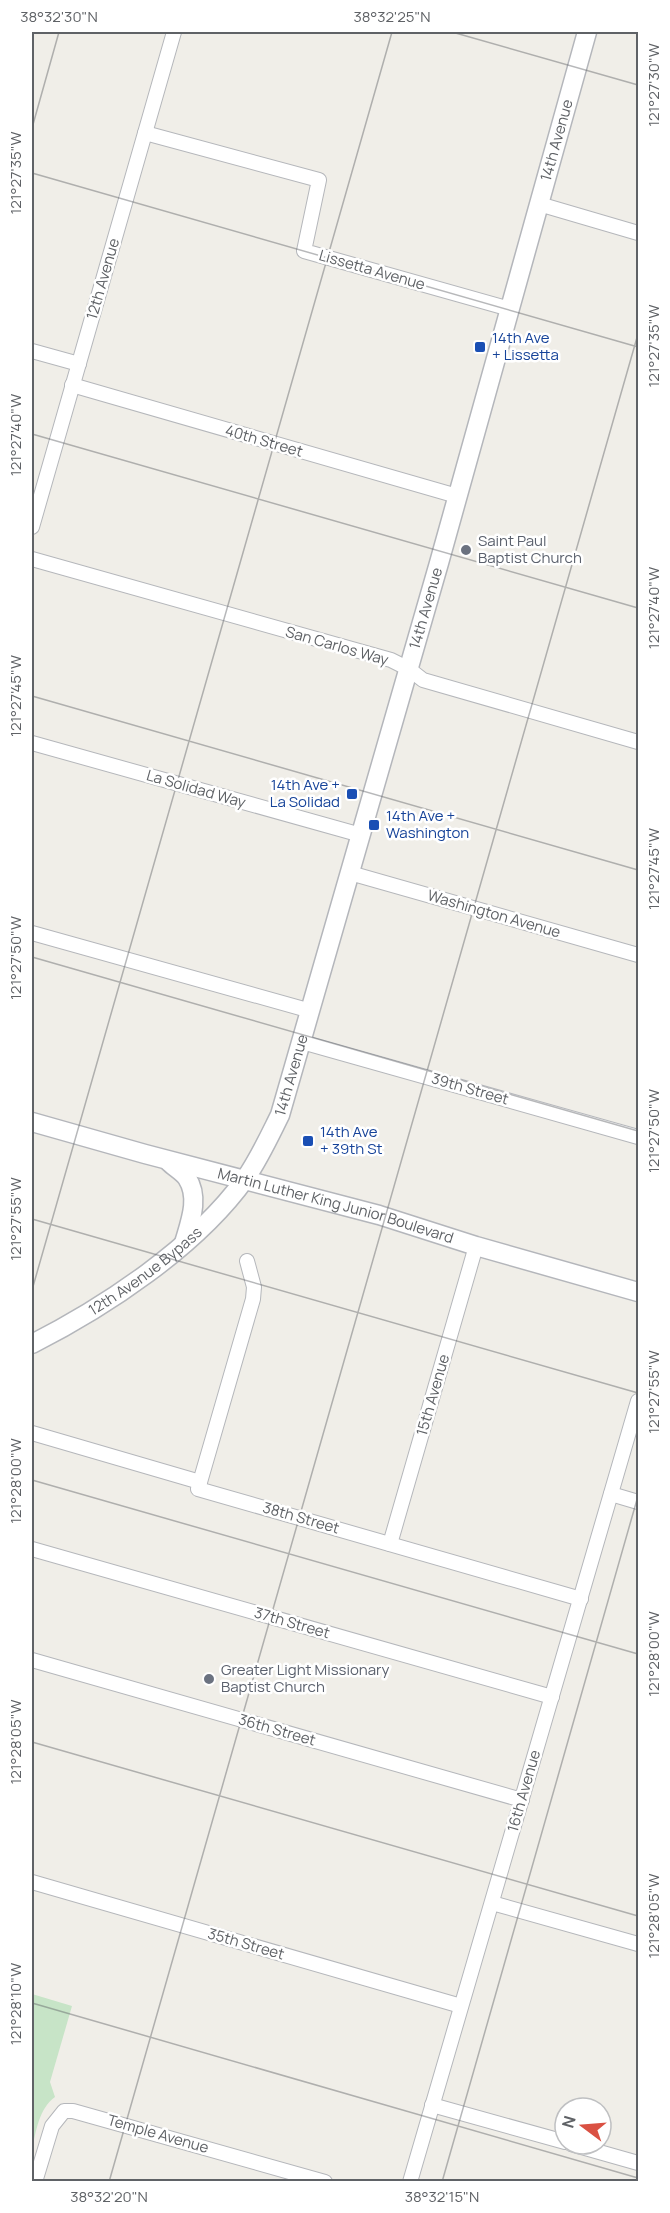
<svg xmlns="http://www.w3.org/2000/svg" width="670" height="2213" font-family="Manrope,sans-serif">
  <style>
    .green { fill: #c7e4c7 }
    .lines { fill: none; stroke-linecap: round; stroke-linejoin: round }
    .street-casing { stroke: #b5b7bb; stroke-width: 16 }
    .secondary-casing { stroke: #b4b6bb; stroke-width: 21 }
    .street { stroke: #fff; stroke-width: 14 }
    .secondary { stroke: #fff; stroke-width: 18 }
    .ticks { fill: none; stroke: #5f6266; stroke-width: 1.5; stroke-opacity: 0.45 }
    .transit-dot { fill: #1a4fb4; stroke: #fff; stroke-width: 2 }
    .worship-dot { fill: #6b7280; stroke: #fff; stroke-width: 2 }
    .labels { text-anchor: middle; stroke-width: 5; stroke-linejoin: round; paint-order: stroke }
    .street-label { font-size: 15px; fill: #5f6266; stroke: #fff }
    .transit-label { font-size: 15px; fill: #164399; stroke: #fff; text-anchor: start }
    .worship-label { font-size: 15px; fill: #5b616d; stroke: #fff; text-anchor: start }
    .neatline { fill: none; stroke: #5f6266; stroke-width: 2 }
    .ticks-label { font-size: 15px; text-anchor: middle; fill: #5f6266 }
  </style>
  <rect width="100%" height="100%" fill="#f0eee8"/>
  <path class="green" d="M32,1994L72,2006L50,2082L55,2097C39,2108 36,2132 32,2149Z"/>
  <g class="lines">
    <defs>
      <g id="street">
        <path d="M145,133L319,180L304,251L510,309"/>
        <path d="M539,204L638,233"/>
        <path d="M32,351L79,364"/>
        <path d="M72,385L457,496"/>
        <path d="M32,527L174,32"/>
        <path d="M32,559L391,660L409,669L423,680L638,742"/>
        <path d="M32,743L361,835"/>
        <path d="M350,873L638,955"/>
        <path d="M32,933L311,1011"/>
        <path d="M302,1042L638,1137"/>
        <path d="M247,1261L254,1287L253,1299L198,1489L581,1599"/>
        <path d="M32,1433L200,1482"/>
        <path d="M611,1494L638,1502"/>
        <path d="M390,1544L476,1246"/>
        <path d="M32,1549L552,1697"/>
        <path d="M32,1660L522,1800"/>
        <path d="M32,1882L461,2006"/>
        <path d="M492,1903L638,1944"/>
        <path d="M432,2105L565,2142"/>
        <path d="M571,2144L638,2163"/>
        <path d="M35,2182L52,2126L64,2111H73L325,2182"/>
        <path d="M410,2182L638,1401"/>
      </g>
      <g id="secondary">
        <path id="s1" d="M32,1122L145,1154L379,1215L476,1246L638,1292"/>
        <path d="M169,1162C174,1167 183,1172 187,1178C200,1198 190,1222 184,1243"/>
        <path id="s2" d="M32,1344C105,1307 196,1247 245,1179C259,1159 269,1137 280,1115L439,563L587,32"/>
      </g>
    </defs>
    <use href="#street" class="street-casing"/>
    <use href="#secondary" class="secondary-casing"/>
    <use href="#street" class="street"/>
    <use href="#secondary" class="secondary"/>
  </g>
  <path class="ticks" d="M452,32L638,85M32,128L59,32M32,173L638,347M32,434L638,608M32,696L638,870M32,957L638,1131M32,1219L638,1393M32,1290L392,32M32,1480L638,1654M32,1742L638,1916M32,2003L638,2178M109,2182L638,334M442,2182L638,1496"/>
  <g class="transit-dot">
    <rect x="474" y="341" width="12" height="12" rx="3"/>
    <rect x="346" y="788" width="12" height="12" rx="3"/>
    <rect x="368" y="819" width="12" height="12" rx="3"/>
    <rect x="302" y="1135" width="12" height="12" rx="3"/>
  </g>
  <g class="worship-dot">
    <circle cx="466" cy="550" r="6"/>
    <circle cx="209" cy="1679" r="6"/>
  </g>
  <g class="labels">
    <g class="street-label">
      <text dy="5" stroke="none"><textPath href="#s2" startOffset="1358">14th Avenue</textPath></text>
      <text transform="translate(372 270) rotate(16)" y="5">Lissetta Avenue</text>
      <text transform="translate(103 279) rotate(-74)" y="5">12th Avenue</text>
      <text transform="translate(264 441) rotate(16)" y="5">40th Street</text>
      <text dy="5" stroke="none"><textPath href="#s2" startOffset="872">14th Avenue</textPath></text>
      <text transform="translate(337 646) rotate(16)" y="5">San Carlos Way</text>
      <text transform="translate(196 789) rotate(16)" y="5">La Solidad Way</text>
      <text transform="translate(494 914) rotate(16)" y="5">Washington Avenue</text>
      <text dy="5" stroke="none"><textPath href="#s2" startOffset="386">14th Avenue</textPath></text>
      <text transform="translate(470 1089) rotate(16)" y="5">39th Street</text>
      <text dy="5" stroke="none"><textPath href="#s1" startOffset="315">Martin Luther King Junior Boulevard</textPath></text>
      <text dy="5" stroke="none"><textPath href="#s2" startOffset="135">12th Avenue Bypass</textPath></text>
      <text transform="translate(433 1395) rotate(-74)" y="5">15th Avenue</text>
      <text transform="translate(301 1518) rotate(16)" y="5">38th Street</text>
      <text transform="translate(292 1623) rotate(16)" y="5">37th Street</text>
      <text transform="translate(277 1730) rotate(16)" y="5">36th Street</text>
      <text transform="translate(524 1791) rotate(-74)" y="5">16th Avenue</text>
      <text transform="translate(246 1944) rotate(16)" y="5">35th Street</text>
      <text transform="translate(158 2134) rotate(16)" y="5">Temple Avenue</text>
    </g>
    <g class="transit-label">
      <text x="492" y="343">14th Ave<tspan x="492" dy="17">+ Lissetta</tspan></text>
      <text x="340" y="790" text-anchor="end">14th Ave +<tspan x="340" dy="17">La Solidad</tspan></text>
      <text x="386" y="821">14th Ave +<tspan x="386" dy="17">Washington</tspan></text>
      <text x="320" y="1137">14th Ave<tspan x="320" dy="17">+ 39th St</tspan></text>
    </g>
    <g class="worship-label">
      <text x="478" y="546">Saint Paul<tspan x="478" dy="17">Baptist Church</tspan></text>
      <text x="221" y="1675">Greater Light Missionary<tspan x="221" dy="17">Baptist Church</tspan></text>
    </g>
  </g>
  <rect width="670" height="2213" fill="none" stroke="#ffffff" stroke-width="66"/>
  <g transform="translate(583 2126) rotate(286)"><circle r="28" fill="#ffffff" stroke="#bfc0c2" stroke-width="1.5"/>
  <path d="M0-4.5L10 22L0 15L-10 22Z" fill="#da5143"/>
  <text y="-9" font-size="16" font-weight="bold" text-anchor="middle" fill="#5f6266">N</text>
  </g>
  <rect x="33" y="33" width="604" height="2147" class="neatline"/>
  <g class="ticks-label">
    <text x="59" y="22">38°32'30"N</text>
    <text x="392" y="22">38°32'25"N</text>
    <text transform="translate(654 85) rotate(-90)" y="5">121°27'30"W</text>
    <text transform="translate(16 173) rotate(-90)" y="5">121°27'35"W</text>
    <text transform="translate(654 346) rotate(-90)" y="5">121°27'35"W</text>
    <text transform="translate(16 435) rotate(-90)" y="5">121°27'40"W</text>
    <text transform="translate(654 608) rotate(-90)" y="5">121°27'40"W</text>
    <text transform="translate(16 696) rotate(-90)" y="5">121°27'45"W</text>
    <text transform="translate(654 869) rotate(-90)" y="5">121°27'45"W</text>
    <text transform="translate(16 958) rotate(-90)" y="5">121°27'50"W</text>
    <text transform="translate(654 1131) rotate(-90)" y="5">121°27'50"W</text>
    <text transform="translate(16 1219) rotate(-90)" y="5">121°27'55"W</text>
    <text transform="translate(654 1392) rotate(-90)" y="5">121°27'55"W</text>
    <text transform="translate(16 1481) rotate(-90)" y="5">121°28'00"W</text>
    <text transform="translate(654 1654) rotate(-90)" y="5">121°28'00"W</text>
    <text transform="translate(16 1742) rotate(-90)" y="5">121°28'05"W</text>
    <text transform="translate(654 1916) rotate(-90)" y="5">121°28'05"W</text>
    <text transform="translate(16 2004) rotate(-90)" y="5">121°28'10"W</text>
    <text x="109" y="2202">38°32'20"N</text>
    <text x="442" y="2202">38°32'15"N</text>
  </g>
</svg>
